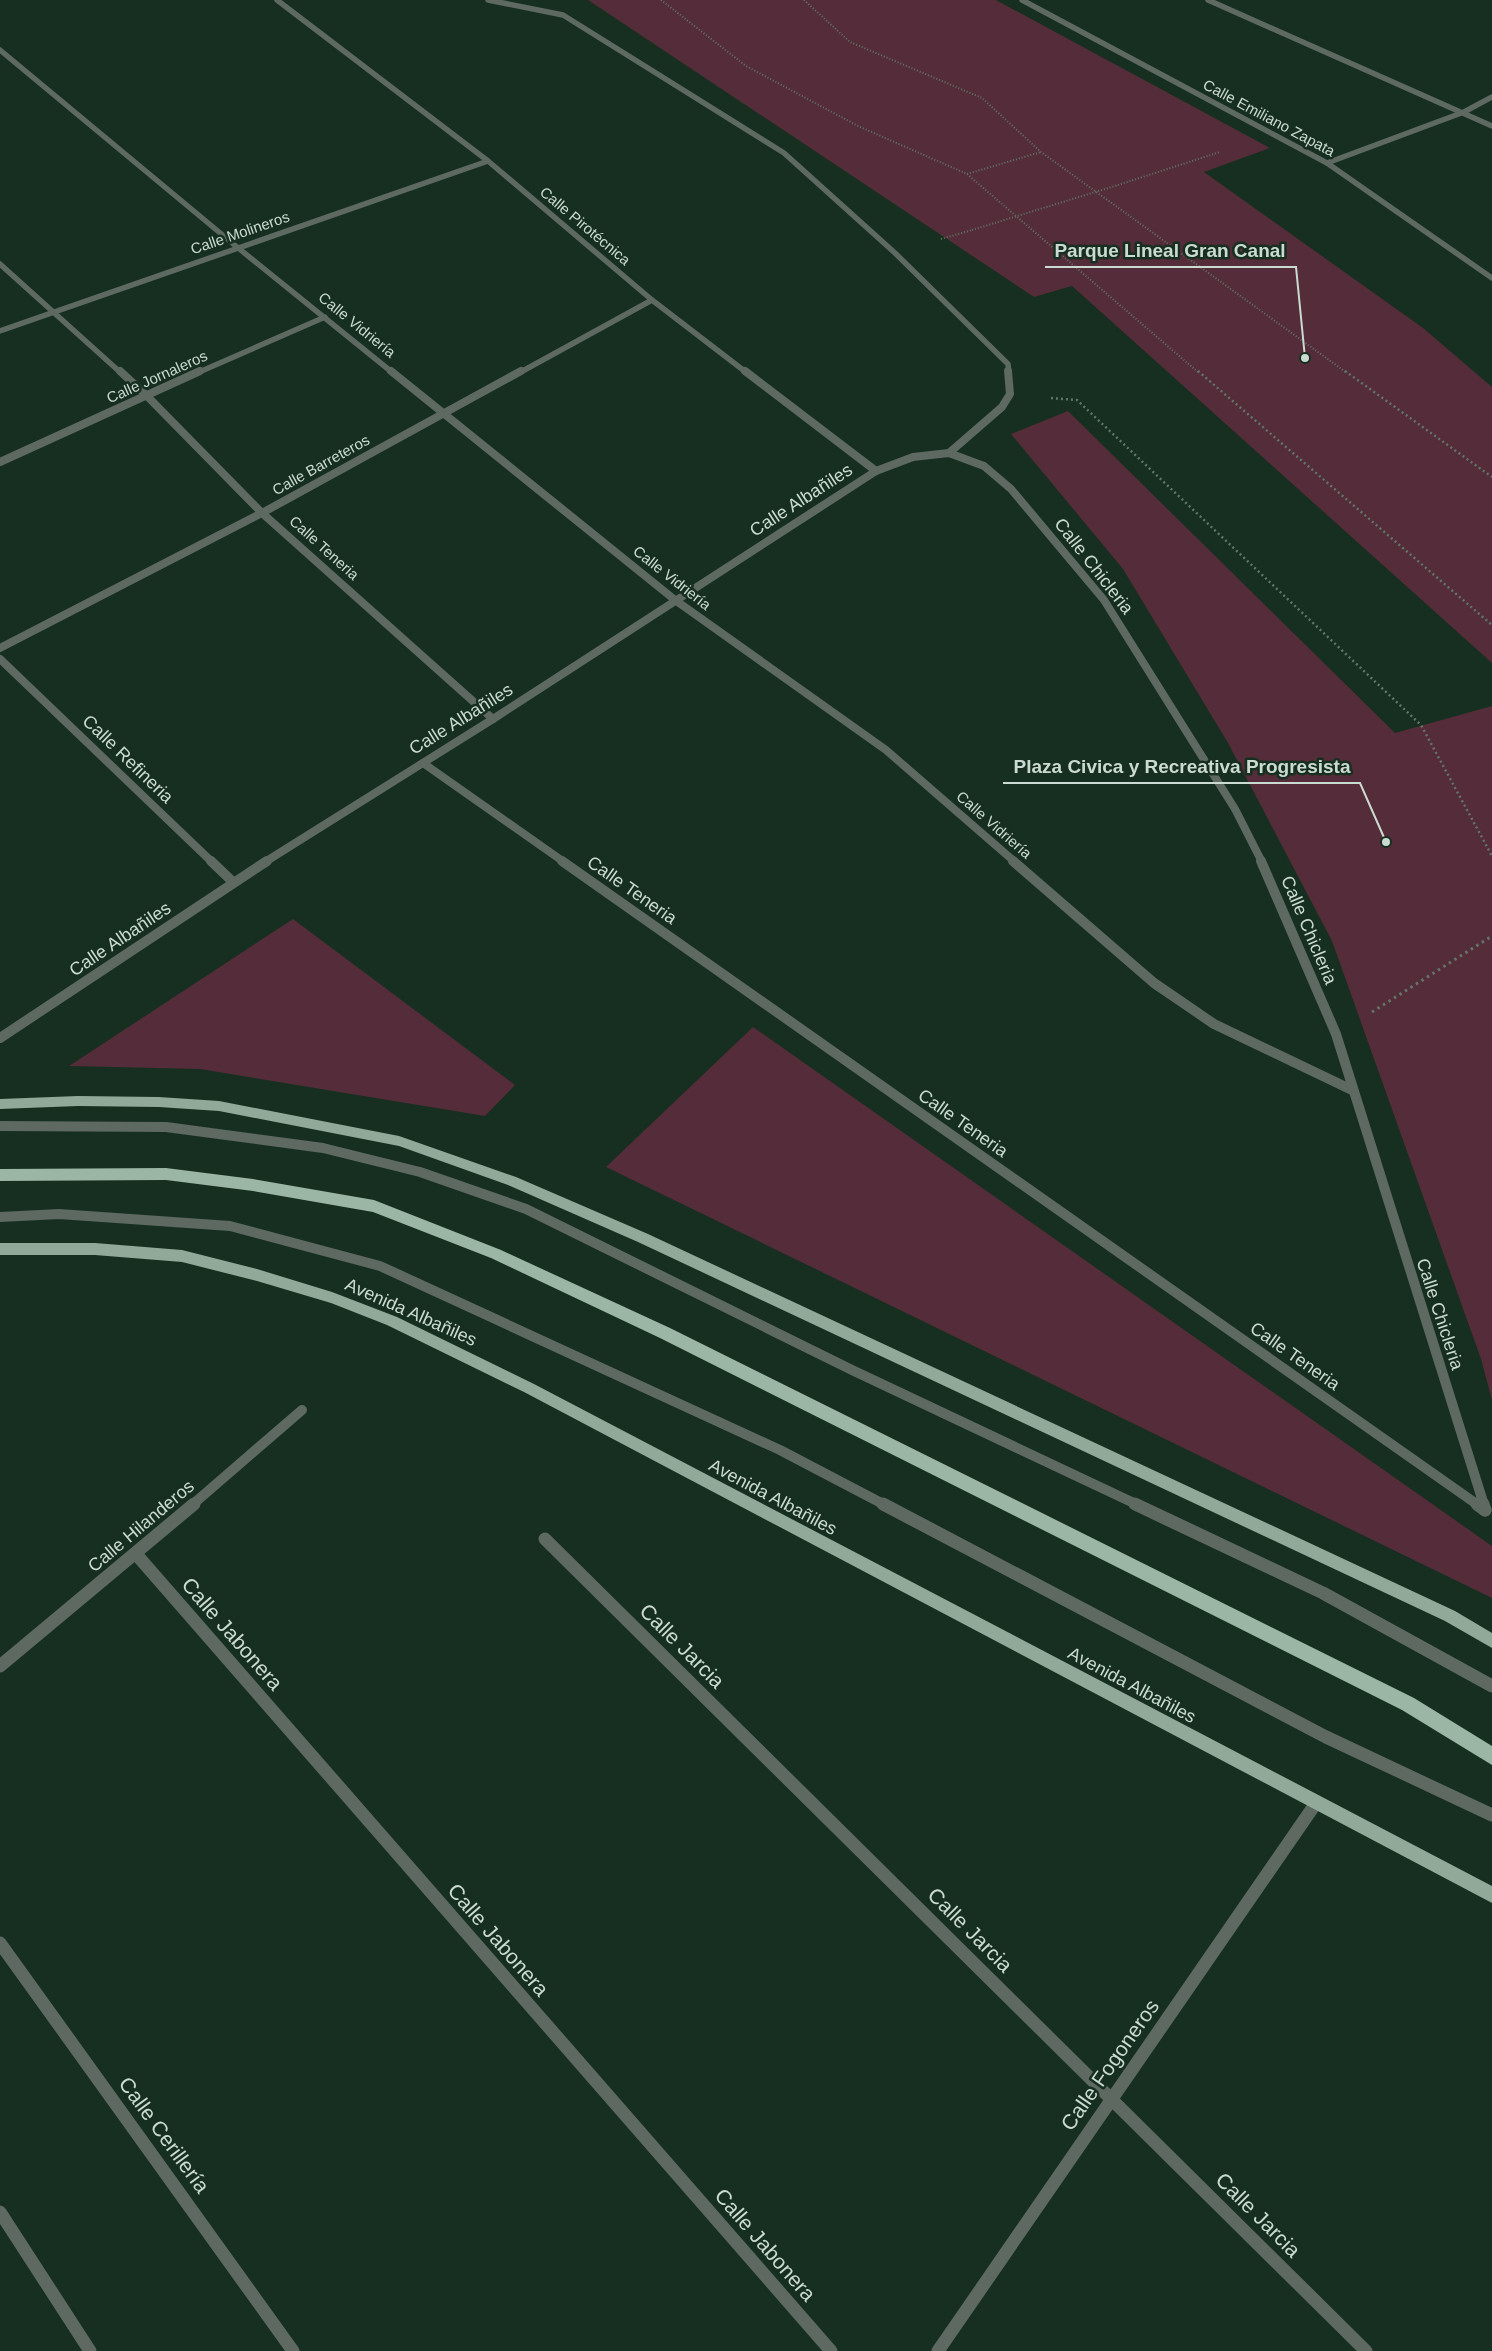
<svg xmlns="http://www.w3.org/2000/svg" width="1492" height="2351" font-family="Helvetica,sans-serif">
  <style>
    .green { fill: #552c39 }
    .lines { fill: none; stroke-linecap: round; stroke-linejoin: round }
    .path-far2 { stroke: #617669; stroke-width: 2; stroke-dasharray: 1 2; stroke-linecap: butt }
    .path-far1 { stroke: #617669; stroke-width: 2.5; stroke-dasharray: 2 3; stroke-linecap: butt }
    .path { stroke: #617669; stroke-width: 3; stroke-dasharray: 2.5 4; stroke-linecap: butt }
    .service-far3 { stroke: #5d6961; stroke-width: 5.5 }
    .service-far2 { stroke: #5d6961; stroke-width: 8 }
    .service-far1 { stroke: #5d6961; stroke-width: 10 }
    .service { stroke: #5d6961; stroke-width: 13 }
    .minor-far3 { stroke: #5d6961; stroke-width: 5.5 }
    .minor-far2 { stroke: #5d6961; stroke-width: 8 }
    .minor-far1 { stroke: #5d6961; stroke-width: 10 }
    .minor { stroke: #5d6961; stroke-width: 13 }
    .primary { fill: #91a999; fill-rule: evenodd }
    .trunk { fill: #9bb6a4; fill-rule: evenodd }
    .path-bridge { stroke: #617669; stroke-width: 2; stroke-dasharray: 1 2; stroke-linecap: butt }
    .labels { text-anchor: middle; stroke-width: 5; stroke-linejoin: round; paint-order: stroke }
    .far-street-label { font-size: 15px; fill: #ccdbd1; stroke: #162f20 }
    .street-label { font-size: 18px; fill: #ccdbd1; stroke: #162f20 }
    .near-street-label { font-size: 21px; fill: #ccdbd1; stroke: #162f20 }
    .leader { fill: none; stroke: #ccdbd1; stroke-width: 2 }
    .callout-dot { fill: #ccdbd1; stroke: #162f20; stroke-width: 2 }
    .callout-label { font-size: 19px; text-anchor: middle; font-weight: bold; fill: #ccdbd1; stroke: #162f20; stroke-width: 5; stroke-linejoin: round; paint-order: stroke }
  </style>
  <rect width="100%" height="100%" fill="#162f20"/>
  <g class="green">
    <path d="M588,0H996L1270,148L1204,172L1423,328L1492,387V663L1072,286L1034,297Z"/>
    <path d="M1068,411L1395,733L1492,706V1400L1481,1359L1332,941L1228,743L1123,569L1011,434Z"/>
    <path d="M293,919L515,1085L485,1116L200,1069L69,1066Z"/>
    <path d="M753,1027L1492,1546V1598L606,1167Z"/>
  </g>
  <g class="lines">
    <g class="path-far2">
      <path d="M661,0L746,66L858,126L967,174L1199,373"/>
      <path d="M804,0L850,42L982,98L1041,152L1347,373"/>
      <path d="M967,174L1041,152"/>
      <path d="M1118,185L1220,152"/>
      <path d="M941,239L972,230"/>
    </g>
    <g class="path-far1">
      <path d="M1198,371L1492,625"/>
      <path d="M1345,371L1492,477"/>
      <path d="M1051,398L1077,400L1421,725L1492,856"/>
    </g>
    <path class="path" d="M1372,1012L1492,936"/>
    <path class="service-far3" d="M488,0L563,15L784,153L895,253L1008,364L1009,373"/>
    <path class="service-far2" d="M949,453L1002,407L1010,394L1008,371"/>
    <g class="service-far1">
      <path d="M0,1126L166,1127L323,1148L420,1172L526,1209L852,1370L1138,1505"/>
      <path d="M0,1217L59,1214L230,1226L380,1266L780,1450L885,1505"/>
    </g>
    <g class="service">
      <path d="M883,1504L1326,1737L1492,1815"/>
      <path d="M1135,1504L1323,1593L1492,1686"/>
      <path d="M0,2212L90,2351"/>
    </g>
    <g class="minor-far3">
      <path d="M277,0L488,161L652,300L747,373"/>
      <path d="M1022,0L1327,163L1492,278"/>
      <path d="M1208,0L1492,126"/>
      <path d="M0,50L237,247L393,373"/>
      <path d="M1327,163L1464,112L1492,97"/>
      <path d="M0,264L121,373"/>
      <path d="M0,331L488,161"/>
      <path d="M197,373L325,317"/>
      <path d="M519,373L652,300"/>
    </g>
    <g class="minor-far2">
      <path d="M120,371L146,395L262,513L493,719"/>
      <path d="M391,371L675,600L886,750L1015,862"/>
      <path d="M745,371L876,471"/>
      <path d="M0,462L200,371"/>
      <path d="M0,648L262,513L521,371"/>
      <path d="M0,659L212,862"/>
      <path d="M423,763L564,862"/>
      <path d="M265,862L493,719L876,471L913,457L949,453L984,466L1011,489L1104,600L1235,809L1262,862"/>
    </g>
    <g class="minor-far1">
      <path d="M211,861L233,882"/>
      <path d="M562,861L1478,1505"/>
      <path d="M1013,861L1154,983L1214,1024L1352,1090"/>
      <path d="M1261,861L1336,1034L1484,1505"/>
      <path d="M0,1038L267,861"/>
      <path d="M192,1505L302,1410"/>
    </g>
    <g class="minor">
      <path d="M1477,1504L1485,1510"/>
      <path d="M1483,1504L1485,1510"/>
      <path d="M545,1539L1366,2351"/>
      <path d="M136,1554L831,2351"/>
      <path d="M0,1666L194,1504"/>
      <path d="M0,1943L293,2351"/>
      <path d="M938,2351L1316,1803"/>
    </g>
    <g class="primary">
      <path d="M78,1096L159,1097L219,1101L399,1136L516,1177L648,1234L1455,1611L1492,1633V1648L1445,1621L638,1242L508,1185L399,1146L219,1111L159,1107L78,1106L0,1109V1099Z"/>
      <path d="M0,1243H95L182,1250L257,1269L332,1292L397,1317L534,1384L1492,1886V1903L524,1392L387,1325L331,1303L257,1281L182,1262L95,1255H0Z"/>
    </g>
    <path class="trunk" d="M166,1168L253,1179L374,1200L501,1250L670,1328L1414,1698L1492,1746V1765L1402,1710L660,1338L491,1258L373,1212L253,1191L166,1180L0,1181V1169Z"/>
    <path class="path-bridge" d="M972,230L1118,185"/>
  </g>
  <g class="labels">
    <g class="far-street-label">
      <text transform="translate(1269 118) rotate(28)" y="5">Calle Emiliano Zapata</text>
      <text transform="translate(585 226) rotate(40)" y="5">Calle Pirotécnica</text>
      <text transform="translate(240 233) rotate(-19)" y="5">Calle Molineros</text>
      <text transform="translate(357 325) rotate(39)" y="5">Calle Vidriería</text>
      <text transform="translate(157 377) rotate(-24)" y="5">Calle Jornaleros</text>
      <text transform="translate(321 465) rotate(-29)" y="5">Calle Barreteros</text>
      <text transform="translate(324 548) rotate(42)" y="5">Calle Teneria</text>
      <text transform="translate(672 578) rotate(38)" y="5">Calle Vidriería</text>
      <text transform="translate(994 825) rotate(41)" y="5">Calle Vidriería</text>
    </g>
    <g class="street-label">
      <text transform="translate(801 500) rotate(-33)" y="6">Calle Albañiles</text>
      <text transform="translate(1094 566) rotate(52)" y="6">Calle Chicleria</text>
      <text transform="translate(461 719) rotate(-32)" y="6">Calle Albañiles</text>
      <text transform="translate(128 759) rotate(44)" y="6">Calle Refineria</text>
      <text transform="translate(632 890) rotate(35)" y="6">Calle Teneria</text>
      <text transform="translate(1309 930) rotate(67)" y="6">Calle Chicleria</text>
      <text transform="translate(120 939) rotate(-34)" y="6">Calle Albañiles</text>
      <text transform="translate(963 1123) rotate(35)" y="6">Calle Teneria</text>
      <text transform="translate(411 1312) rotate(24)" y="6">Avenida Albañiles</text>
      <text transform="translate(1440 1314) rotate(72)" y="6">Calle Chicleria</text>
      <text transform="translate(1295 1356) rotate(35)" y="6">Calle Teneria</text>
      <text transform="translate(773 1497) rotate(28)" y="6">Avenida Albañiles</text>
      <text transform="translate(141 1526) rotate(-40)" y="6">Calle Hilanderos</text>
      <text transform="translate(1132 1685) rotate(28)" y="6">Avenida Albañiles</text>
    </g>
    <g class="near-street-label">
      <text transform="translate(232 1634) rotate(49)" y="7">Calle Jabonera</text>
      <text transform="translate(682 1646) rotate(45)" y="7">Calle Jarcia</text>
      <text transform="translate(970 1930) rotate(45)" y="7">Calle Jarcia</text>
      <text transform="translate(498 1940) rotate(49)" y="7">Calle Jabonera</text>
      <text transform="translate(1110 2065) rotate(-55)" y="7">Calle Fogoneros</text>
      <text transform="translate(164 2135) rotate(54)" y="7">Calle Cerillería</text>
      <text transform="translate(1258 2215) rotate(45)" y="7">Calle Jarcia</text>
      <text transform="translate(765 2245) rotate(49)" y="7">Calle Jabonera</text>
    </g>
  </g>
  <path class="leader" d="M1305 358L1296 267H1045M1386 842L1360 783H1003"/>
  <g class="callout-dot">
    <circle cx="1305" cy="358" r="5"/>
    <circle cx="1386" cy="842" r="5"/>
  </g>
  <g class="callout-label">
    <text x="1170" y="257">Parque Lineal Gran Canal</text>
    <text x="1182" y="773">Plaza Civica y Recreativa Progresista</text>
  </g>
</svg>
